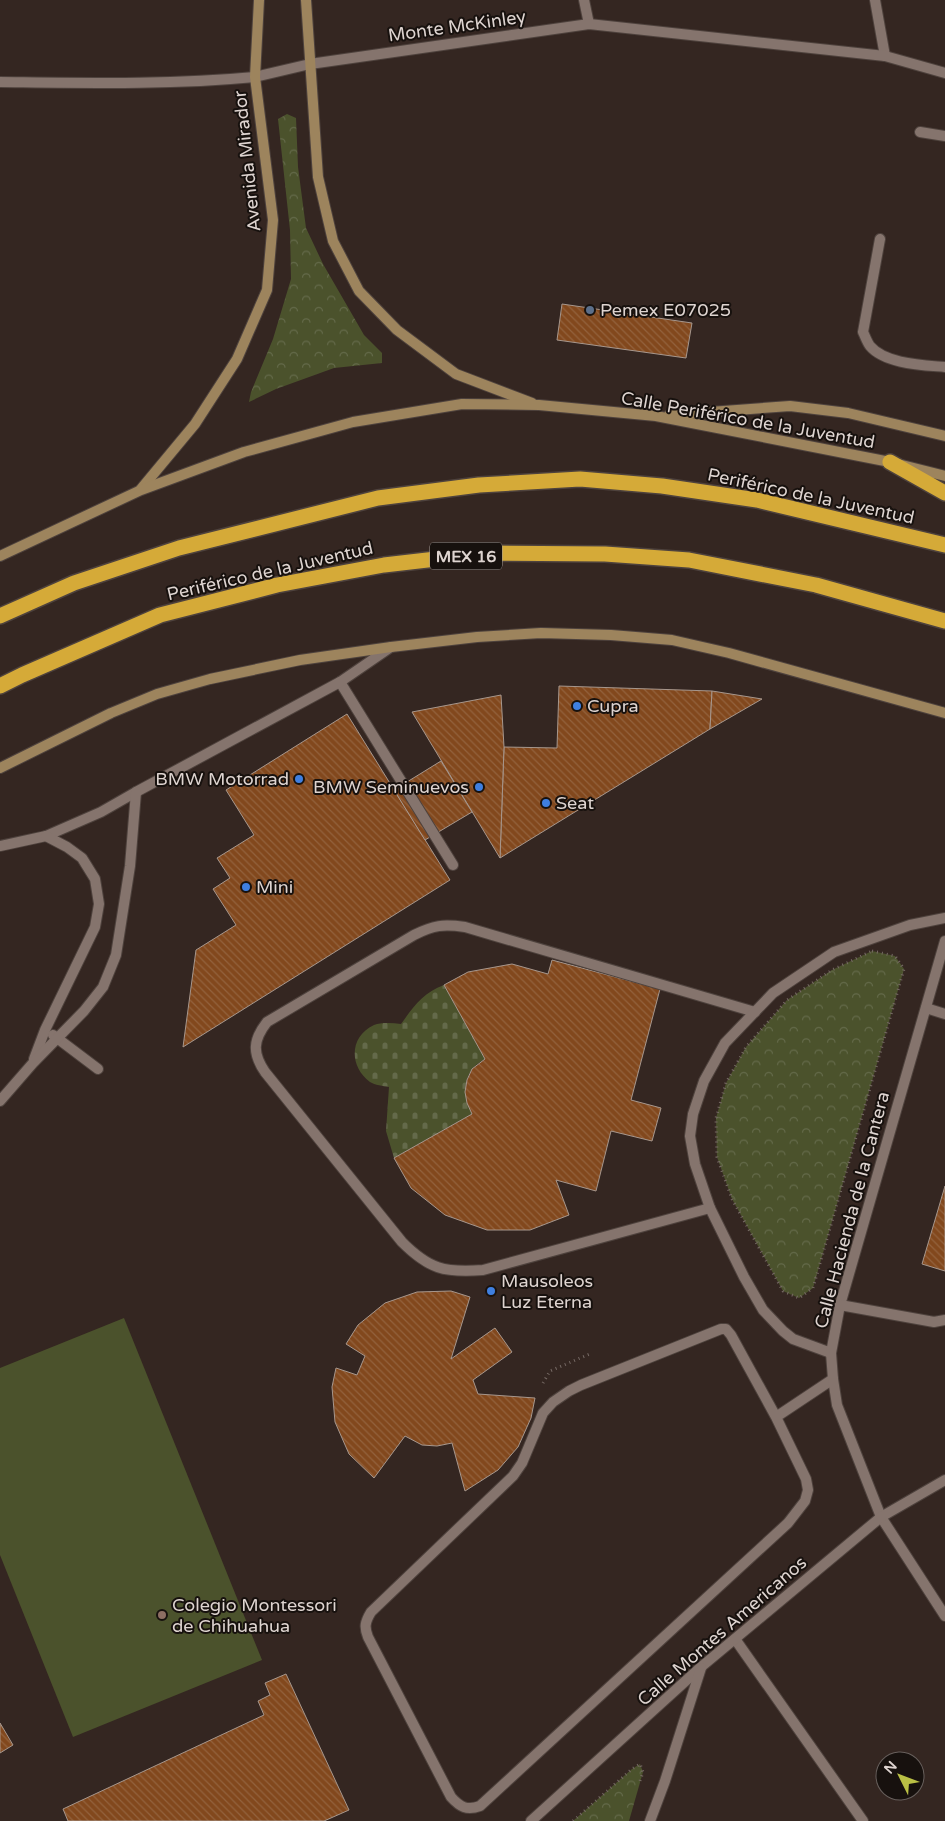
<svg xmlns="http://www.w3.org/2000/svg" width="945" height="1821" font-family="'Varela Round',sans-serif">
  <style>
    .cemetery { fill: url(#cemetery-stones) }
    .park { fill: url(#park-crowns) }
    .pitch { fill: #4b522c }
    .building { fill: url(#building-back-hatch); stroke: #a7978d }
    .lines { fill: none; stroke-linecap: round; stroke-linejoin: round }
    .lane-casing { stroke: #4e423d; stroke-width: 12 }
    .street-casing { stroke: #4e423d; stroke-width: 12 }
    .secondary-casing { stroke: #4e423d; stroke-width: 12 }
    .highway-casing { stroke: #4e423d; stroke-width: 18 }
    .path { stroke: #766a65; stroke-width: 3; stroke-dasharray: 1 4; stroke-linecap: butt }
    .lane { stroke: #85746d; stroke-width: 10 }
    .street { stroke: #85746d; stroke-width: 10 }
    .secondary { stroke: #9d845d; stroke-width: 10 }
    .highway { stroke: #d5aa38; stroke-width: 15 }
    .service-dot { fill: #5c6f8a; stroke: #17110e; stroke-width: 2 }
    .shop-dot { fill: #3f7fe0; stroke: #17110e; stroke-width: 2 }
    .education-dot { fill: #8d6e63; stroke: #17110e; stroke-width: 2 }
    .labels { text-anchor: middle; stroke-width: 4; stroke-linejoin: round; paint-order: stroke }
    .shield { fill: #17110e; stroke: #a29a96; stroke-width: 1 }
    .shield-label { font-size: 16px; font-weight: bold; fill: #ded4d0 }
    .street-label { font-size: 18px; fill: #ded4d0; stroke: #17110e }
    .poi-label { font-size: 18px; fill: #ded4d0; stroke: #17110e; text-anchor: start }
  </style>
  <defs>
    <pattern id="cemetery-stones" width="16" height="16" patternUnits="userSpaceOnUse" patternTransform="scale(1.25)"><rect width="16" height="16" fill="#4b522c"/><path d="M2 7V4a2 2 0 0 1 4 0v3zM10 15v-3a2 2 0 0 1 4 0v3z" fill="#646a4a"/></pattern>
    <pattern id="park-crowns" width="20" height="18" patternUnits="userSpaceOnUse" patternTransform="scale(1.25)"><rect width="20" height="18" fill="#4b522c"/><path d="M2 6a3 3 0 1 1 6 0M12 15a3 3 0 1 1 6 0" fill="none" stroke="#646a4a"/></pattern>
    <pattern id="building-back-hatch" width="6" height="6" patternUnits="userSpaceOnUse" patternTransform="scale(1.25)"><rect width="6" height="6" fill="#82481d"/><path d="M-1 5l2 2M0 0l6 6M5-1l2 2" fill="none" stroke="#93623d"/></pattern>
  </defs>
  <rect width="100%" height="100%" fill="#342621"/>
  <path class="cemetery" d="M444,985L485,1059C462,1071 462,1094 472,1114L394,1158L386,1131L389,1087C383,1086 375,1085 370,1082C349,1066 349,1037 374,1025C382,1022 392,1023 401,1024C414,1006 423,993 444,985Z"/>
  <g class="park">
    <path d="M287,114L296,118L298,167L306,228L323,264L364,335L382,353V363L334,368L276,389L249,402L251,392L273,339L291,279L290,230L278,119Z"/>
    <path d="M872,951L895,956L904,969L813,1288L799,1298L783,1291L732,1199L717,1157L716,1118L726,1083L746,1047L787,1000L832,970Z"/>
    <path d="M640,1764L643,1772L629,1821H573L632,1769Z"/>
  </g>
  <path class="pitch" d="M124,1318L262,1660L73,1737L0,1555V1368Z"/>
  <g class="building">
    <path d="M562,304L692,323L686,358L557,340Z"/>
    <path d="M559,686L712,691L710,729L500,858L504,747L557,748Z"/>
    <path d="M712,691L762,699L710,729Z"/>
    <path d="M501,695L504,747L500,858L412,712Z"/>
    <path d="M347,714L450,880L183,1047L196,950L236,925L213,889L230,878L217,858L254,835L226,790Z"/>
    <path d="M441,761L472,812L425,840L394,790Z"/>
    <path d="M552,960L660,989L631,1100L661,1108L652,1141L611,1131L596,1191L556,1180L569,1215L530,1230H487L445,1215L411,1188L394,1158L472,1114L467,1103L465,1092L467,1080L472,1069L485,1059L444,985L468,972L512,964L548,974Z"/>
    <path d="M945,1186V1271L922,1264Z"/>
    <path d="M451,1291L470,1297L451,1359L495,1328L512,1352L473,1380L478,1394L535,1398L531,1418L518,1447L498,1470L465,1491L452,1443L437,1446L422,1445L405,1436L374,1478L349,1454L335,1422L332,1387L336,1368L357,1375L365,1356L346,1344L358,1325L385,1303L417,1292Z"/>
    <path d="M286,1674L349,1810L324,1821H68L63,1809L264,1715L258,1701L270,1695L265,1683Z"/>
    <path d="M0,1723L13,1745L0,1753Z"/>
  </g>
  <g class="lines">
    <defs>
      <g id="lane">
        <path d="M0,82C85,83 170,85 255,77"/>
        <path d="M920,132L945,136"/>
        <path d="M880,239L863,332C865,336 867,342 870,346C885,364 923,365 945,367"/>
        <path d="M340,682L453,865"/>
        <path d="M0,846L46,836L101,812L136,792L340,682L391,647"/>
        <path d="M926,1008L945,1014"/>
        <path d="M53,1035L98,1069"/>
        <path d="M34,1059L45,1030L95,927L99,904L95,879L82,858L67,847L46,836"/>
        <path d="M0,1101L33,1063L84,1011L103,987L116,955L130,866L136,792"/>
        <path d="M710,1208L483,1270C444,1273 429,1269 402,1242L265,1072C252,1053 253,1040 267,1022L414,935C434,925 443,924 465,927L755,1012"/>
        <path d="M831,1353L793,1339L783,1331L763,1310L744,1277L710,1208L695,1164L690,1136L693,1114L704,1081L725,1043L773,993L834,952L910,925L945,918"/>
        <path d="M776,1417L806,1479L808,1490L805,1501L788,1523L480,1806C467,1811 460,1807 451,1797L368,1637C364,1627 365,1622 371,1612L513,1476L522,1463L543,1413L553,1402L569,1391L581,1385L721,1329H726L731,1335L776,1417L833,1379"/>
      </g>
      <g id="street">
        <path d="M584,0L589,24"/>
        <path d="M875,0L885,56"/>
        <path d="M255,77L310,64L589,24L885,56L945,73"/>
        <path d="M945,941L840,1305L831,1353L833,1379L837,1405L881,1517L945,1616"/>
        <path d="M840,1305L934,1322L945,1320"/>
        <path d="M735,1639L863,1821"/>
        <path d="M531,1821L701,1667L881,1517L945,1480"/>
        <path d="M650,1821L665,1781L701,1668"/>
      </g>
      <g id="secondary">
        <path d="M306,0L318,177L333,241L359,291L397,330L456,374L532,403"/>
        <path d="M669,415L790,406L848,413L945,436"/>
        <path d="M141,489L195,424L237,359L267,290L273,220L255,77L259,0"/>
        <path d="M0,556L141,490L244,452L353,422L462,404L539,405L656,416L890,462L945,476"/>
        <path d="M0,768L111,713L157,694L210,679L300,660L391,647L477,637L541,633L611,635L672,640L729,653L945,713"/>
      </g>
      <g id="highway">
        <path d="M890,462L945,493"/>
        <path d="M0,616L74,583L179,548L378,498L479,485L580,479L662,486L757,500L945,545"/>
        <path d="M0,686L22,675L160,615L277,585L384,565L488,553L605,554L689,560L816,585L945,621"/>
      </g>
    </defs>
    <use href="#lane" class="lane-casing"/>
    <use href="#street" class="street-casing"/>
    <use href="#secondary" class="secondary-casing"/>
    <use href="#highway" class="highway-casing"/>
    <g class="path">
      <path d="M872,951L895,956L904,969L813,1288L799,1298L783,1291L732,1199L717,1157L716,1118L726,1083L746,1047L787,1000L832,970Z"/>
      <path d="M543,1383L550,1371L592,1353"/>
      <path d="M573,1821L632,1769L640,1764L643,1772L639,1784"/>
    </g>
    <use href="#lane" class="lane"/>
    <use href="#street" class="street"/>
    <use href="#secondary" class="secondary"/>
    <use href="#highway" class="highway"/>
  </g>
  <circle class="service-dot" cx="590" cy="310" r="5"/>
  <g class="shop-dot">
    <circle cx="577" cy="706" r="5"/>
    <circle cx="299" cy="779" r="5"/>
    <circle cx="479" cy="787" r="5"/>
    <circle cx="546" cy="803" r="5"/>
    <circle cx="246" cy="887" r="5"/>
    <circle cx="491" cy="1291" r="5"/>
  </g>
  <circle class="education-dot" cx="162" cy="1615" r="5"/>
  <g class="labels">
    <rect class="shield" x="430" y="542.5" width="72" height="27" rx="4"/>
    <g class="shield-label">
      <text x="466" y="562">MEX 16</text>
    </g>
    <g class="street-label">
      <text transform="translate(457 26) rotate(-8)" y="6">Monte McKinley</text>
      <text transform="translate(247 161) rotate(-96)" y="6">Avenida Mirador</text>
      <text transform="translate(748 420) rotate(10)" y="6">Calle Periférico de la Juventud</text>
      <text transform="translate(811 496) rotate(12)" y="6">Periférico de la Juventud</text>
      <text transform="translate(270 571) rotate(-13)" y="6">Periférico de la Juventud</text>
      <text transform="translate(852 1210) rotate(-75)" y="6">Calle Hacienda de la Cantera</text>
      <text transform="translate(722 1631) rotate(-41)" y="6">Calle Montes Americanos</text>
    </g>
    <g class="poi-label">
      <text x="600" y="316">Pemex E07025</text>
      <text x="587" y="712">Cupra</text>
      <text x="289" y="785" text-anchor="end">BMW Motorrad</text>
      <text x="469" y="793" text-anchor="end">BMW Seminuevos</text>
      <text x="556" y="809">Seat</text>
      <text x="256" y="893">Mini</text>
      <text x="501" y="1287">Mausoleos<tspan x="501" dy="21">Luz Eterna</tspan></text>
      <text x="172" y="1611">Colegio Montessori<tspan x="172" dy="21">de Chihuahua</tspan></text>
    </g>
  </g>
  <g transform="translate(900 1776) rotate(312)"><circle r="24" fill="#17110e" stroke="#675f5c"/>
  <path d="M0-4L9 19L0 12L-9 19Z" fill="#bac045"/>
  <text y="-8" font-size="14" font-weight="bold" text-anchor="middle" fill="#ded4d0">N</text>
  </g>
</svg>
